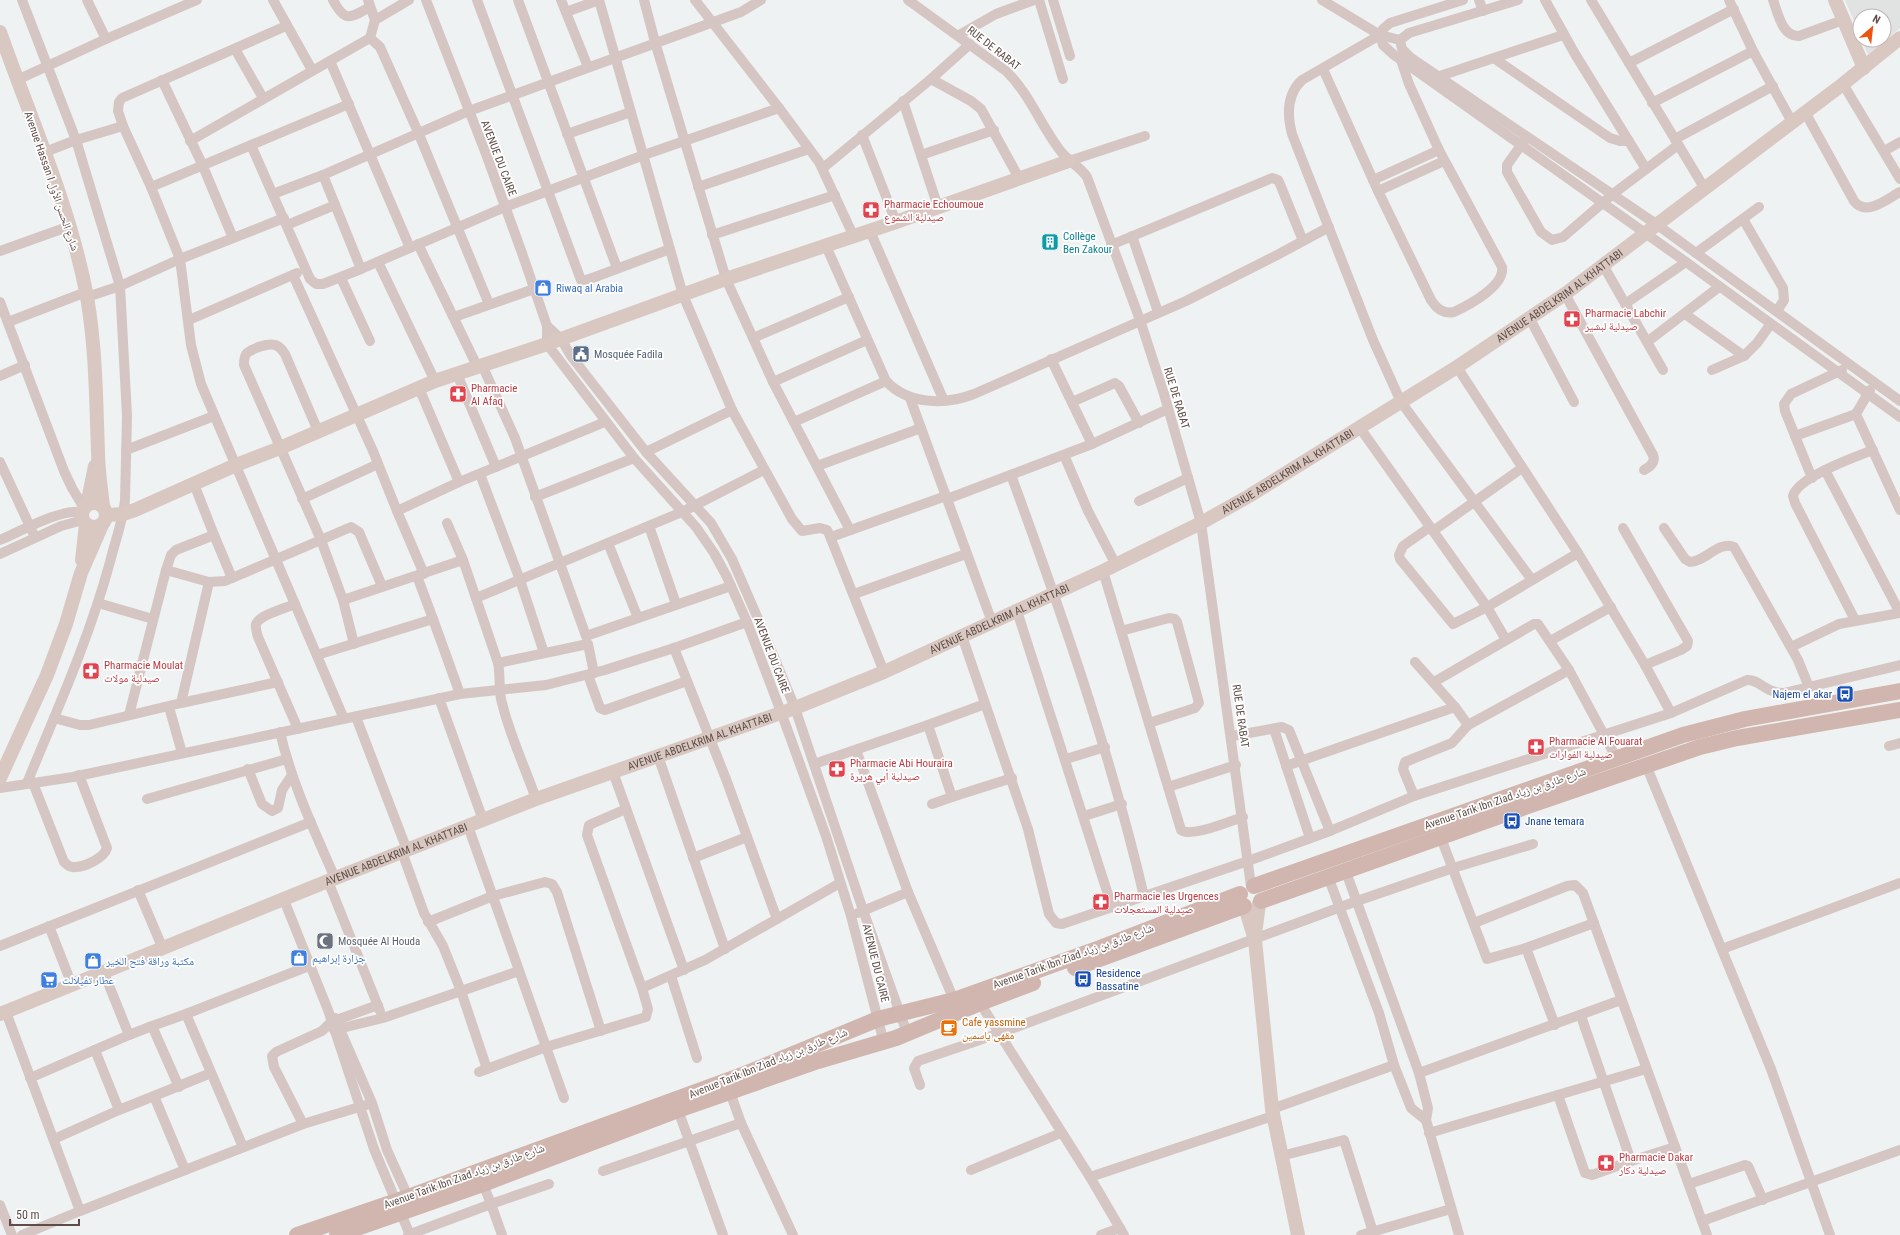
<svg xmlns="http://www.w3.org/2000/svg" width="1900" height="1235" font-family="'Roboto Condensed','Noto Naskh Arabic',sans-serif">
  <style>
    .education { fill: #e1e3e2 }
    .lines { fill: none; stroke-linecap: round; stroke-linejoin: round }
    .street { stroke: #d5c6c3; stroke-width: 10 }
    .secondary { stroke: #d9c8c1; stroke-width: 14 }
    .primary { stroke: #d0b6ae; stroke-width: 16 }
    .labels { text-anchor: middle; stroke-width: 3.5; stroke-linejoin: round; paint-order: stroke }
    .street-label { font-size: 11px; fill: #5e4c47; stroke: #fff }
    .health-label { font-size: 11px; fill: #be3a42; stroke: #fff; text-anchor: start }
    .culture-label { font-size: 11px; fill: #0d838f; stroke: #fff; text-anchor: start }
    .shop-label { font-size: 11px; fill: #366cbe; stroke: #fff; text-anchor: start }
    .service-label { font-size: 11px; fill: #4e5e75; stroke: #fff; text-anchor: start }
    .transit-label { font-size: 11px; fill: #164399; stroke: #fff; text-anchor: start }
    .worship-label { font-size: 11px; fill: #5b616d; stroke: #fff; text-anchor: start }
    .food-label { font-size: 11px; fill: #c56008; stroke: #fff; text-anchor: start }
  </style>
  <rect width="100%" height="100%" fill="#eff2f2"/>
  <path class="education" d="M1845,0H1900V28L1868,55L1862,40H1884V16H1860V35Z"/>
  <g class="lines">
    <g class="street">
      <path d="M22,0L76,140L120,286L127,416L125,500C123,521 115,541 110,562C89,639 57,710 27,783"/>
      <path d="M87,0L106,39"/>
      <path d="M273,0L312,70"/>
      <path d="M333,0C345,23 350,18 370,7"/>
      <path d="M368,0L375,20L370,38L380,47L418,132L489,304"/>
      <path d="M426,0L486,154L522,253L547,326V344L634,458L696,527L714,553L727,577L747,622L781,712L826,836L851,916L884,1043"/>
      <path d="M477,0L581,280H586L595,277L670,249"/>
      <path d="M518,0L617,268"/>
      <path d="M561,0L588,67"/>
      <path d="M599,0L683,295L732,410L792,519L802,531L820,528L827,530L829,534L884,672"/>
      <path d="M644,0L655,42L726,279L773,382L850,530"/>
      <path d="M695,0L779,108L819,162L854,237"/>
      <path d="M908,0L1006,71C1029,93 1040,124 1059,149C1067,161 1080,166 1087,177L1140,320L1164,394L1201,523L1251,886"/>
      <path d="M1039,0L1063,79"/>
      <path d="M1053,0L1070,56"/>
      <path d="M1322,0L1380,35"/>
      <path d="M1463,0L1390,23L1383,29L1380,35L1383,45L1394,55L1686,262L1900,417"/>
      <path d="M1479,0L1483,11"/>
      <path d="M1518,0L1409,33L1400,40L1402,49L1411,58L1656,224L1900,401"/>
      <path d="M1545,0L1575,54L1646,169"/>
      <path d="M1591,0L1705,189"/>
      <path d="M1729,0L1753,51L1792,122"/>
      <path d="M1773,0C1778,13 1782,37 1799,36L1843,20"/>
      <path d="M566,12L599,0"/>
      <path d="M375,20L409,0"/>
      <path d="M286,26L122,98L119,102L118,111L123,126L151,187L180,259L191,345L201,384L344,719"/>
      <path d="M959,35L996,14L1034,0"/>
      <path d="M1400,40L1380,35L1302,80C1287,94 1287,115 1292,134L1373,340L1401,402L1532,580"/>
      <path d="M235,49L263,98"/>
      <path d="M1495,59L1610,138L1620,141H1629"/>
      <path d="M330,61L410,248"/>
      <path d="M1629,63L1734,9"/>
      <path d="M1323,69L1378,191L1431,300C1437,309 1443,314 1454,312C1469,305 1505,286 1502,267L1439,150L1409,84L1401,60"/>
      <path d="M1440,76L1563,35"/>
      <path d="M931,79L971,101L981,109L1019,178"/>
      <path d="M17,80L106,39L197,0"/>
      <path d="M162,80L202,164L233,238"/>
      <path d="M1843,84L1900,179"/>
      <path d="M903,101L938,207"/>
      <path d="M1652,103L1753,51"/>
      <path d="M1805,112L1854,201C1866,217 1887,199 1900,192"/>
      <path d="M567,134L631,112"/>
      <path d="M862,135L896,222"/>
      <path d="M1675,139L1773,86"/>
      <path d="M190,141L370,38"/>
      <path d="M1524,141L1507,165V172L1541,232L1552,240L1563,237L1613,194L1678,145"/>
      <path d="M251,145L310,279L316,284H323L361,269L505,207L644,155L779,108"/>
      <path d="M1884,151L1900,142"/>
      <path d="M45,152L76,140L123,126"/>
      <path d="M921,155L994,130"/>
      <path d="M1069,161L1145,136"/>
      <path d="M823,168L931,79L970,44"/>
      <path d="M323,175L361,269"/>
      <path d="M1373,180L1439,150"/>
      <path d="M151,187L349,104"/>
      <path d="M698,187L809,149"/>
      <path d="M1378,191L1444,161"/>
      <path d="M273,194L323,175L469,111L741,12L761,0"/>
      <path d="M1743,219L1783,288L1784,300L1777,311"/>
      <path d="M287,225L335,205"/>
      <path d="M870,231L944,401"/>
      <path d="M712,235L835,195"/>
      <path d="M1132,236L1158,312"/>
      <path d="M418,244L477,366"/>
      <path d="M1111,245L1272,178L1278,180L1280,184L1303,241"/>
      <path d="M826,246L886,381C908,405 946,405 974,394L1186,301L1279,254L1329,227"/>
      <path d="M0,251L70,226"/>
      <path d="M1696,253L1759,207"/>
      <path d="M378,262L435,381"/>
      <path d="M1603,265L1663,370"/>
      <path d="M293,275L373,451L397,511"/>
      <path d="M341,278L370,341"/>
      <path d="M1565,294L1653,455C1656,462 1650,467 1644,470"/>
      <path d="M87,297L120,286L180,259L284,218"/>
      <path d="M0,302L64,471L72,488L84,508"/>
      <path d="M1625,304L1686,262"/>
      <path d="M1685,314L1744,356"/>
      <path d="M454,317L534,289"/>
      <path d="M1529,317L1574,402"/>
      <path d="M189,320L297,273"/>
      <path d="M8,322L86,292"/>
      <path d="M547,326L561,339L571,356L646,452L711,523L732,559L762,628L795,708L863,910L907,1033"/>
      <path d="M753,338L849,297"/>
      <path d="M1647,342L1719,287"/>
      <path d="M1051,359L1092,444"/>
      <path d="M482,365L515,438L586,636L731,586"/>
      <path d="M1457,367L1578,553L1645,665L1671,713"/>
      <path d="M1712,370L1744,356L1757,343L1770,325"/>
      <path d="M457,374L496,467"/>
      <path d="M0,376L25,365"/>
      <path d="M773,382L867,340"/>
      <path d="M419,388L459,482L605,422"/>
      <path d="M1870,390L1856,414L1900,510"/>
      <path d="M910,398L992,622"/>
      <path d="M1072,402L1115,383L1119,386L1139,423"/>
      <path d="M794,422L886,381"/>
      <path d="M1360,428L1487,607L1506,640"/>
      <path d="M318,431L285,354C282,350 280,346 275,345C268,343 253,348 247,353C244,356 244,361 244,365L321,540L343,600L354,644"/>
      <path d="M1795,436L1856,414"/>
      <path d="M126,450L214,416"/>
      <path d="M646,452L732,410"/>
      <path d="M1064,455L1088,511L1116,565"/>
      <path d="M0,462L33,533"/>
      <path d="M817,466L921,428"/>
      <path d="M1825,470L1900,613"/>
      <path d="M480,474L520,580L544,653"/>
      <path d="M1011,475C1062,614 1110,752 1144,896"/>
      <path d="M1812,478L1785,411L1784,404L1791,394L1842,370"/>
      <path d="M535,497L634,458"/>
      <path d="M302,499L378,464"/>
      <path d="M947,499L1092,444L1168,409"/>
      <path d="M1139,501L1188,478"/>
      <path d="M447,523L463,560"/>
      <path d="M649,526L676,604"/>
      <path d="M1430,527L1403,546L1399,555L1400,559L1453,624L1487,607L1578,553"/>
      <path d="M1623,528L1688,641L1687,646L1681,650L1645,665"/>
      <path d="M1664,528L1685,559L1690,562C1704,562 1720,540 1734,547L1798,660L1809,687"/>
      <path d="M1433,531L1522,468"/>
      <path d="M214,535L232,578"/>
      <path d="M831,537L946,496"/>
      <path d="M0,540C24,530 56,510 82,512"/>
      <path d="M608,543L638,618"/>
      <path d="M0,554L61,526L83,520"/>
      <path d="M1103,571L1181,830C1191,838 1230,821 1243,817"/>
      <path d="M424,574L397,511L459,482"/>
      <path d="M417,576L433,619"/>
      <path d="M209,582L225,581L351,527L359,532L382,586"/>
      <path d="M854,594L966,554"/>
      <path d="M476,598L682,512L764,470"/>
      <path d="M343,600L463,560L498,663C501,677 498,690 502,703C510,736 525,767 536,799"/>
      <path d="M98,603L153,619"/>
      <path d="M295,604C286,608 259,615 256,624C255,628 257,633 258,637L298,729"/>
      <path d="M1017,611L1112,907"/>
      <path d="M1855,620L1795,503L1793,496C1798,477 1855,457 1873,450"/>
      <path d="M1121,631L1169,618L1175,619L1177,622L1199,703L1195,708L1149,723"/>
      <path d="M962,636L1028,829L1049,914L1056,923L1062,924L1248,861L1330,831L1414,796L1671,713L1747,680C1759,679 1767,694 1784,693L1900,665"/>
      <path d="M1550,641L1611,607"/>
      <path d="M1791,647L1839,624L1900,613"/>
      <path d="M674,648L747,622"/>
      <path d="M317,655L433,619L460,694"/>
      <path d="M1415,662L1455,707L1468,725L1569,670"/>
      <path d="M498,663L588,644L594,673"/>
      <path d="M588,675L600,708L605,710L687,681"/>
      <path d="M1434,682L1534,624H1538L1569,670L1617,759"/>
      <path d="M439,698L483,820"/>
      <path d="M181,703L278,682"/>
      <path d="M985,704L928,725L952,797L1012,778"/>
      <path d="M169,707L182,753"/>
      <path d="M129,715L166,570L171,555L176,550L214,535L194,484"/>
      <path d="M356,717L407,850"/>
      <path d="M54,718L80,725H89L181,703L209,582L166,570"/>
      <path d="M1274,729L1310,838"/>
      <path d="M280,732C292,784 314,830 335,878"/>
      <path d="M1232,736L1282,727L1289,730L1330,831"/>
      <path d="M1889,746L1900,743"/>
      <path d="M856,750L908,892L954,1000"/>
      <path d="M658,756L725,949"/>
      <path d="M1066,759L1105,747"/>
      <path d="M814,764L928,725"/>
      <path d="M1646,765L1771,1069L1830,1235"/>
      <path d="M1286,766L1455,707"/>
      <path d="M248,769L262,804L272,811L278,808L282,790L292,775"/>
      <path d="M613,772L684,970"/>
      <path d="M33,783L64,862C68,865 70,868 75,867C85,867 104,858 107,848L79,775"/>
      <path d="M1168,787L1236,765"/>
      <path d="M0,788L73,777L460,694L546,685L605,670L674,648L726,779L777,919"/>
      <path d="M1414,796L1403,769L1405,762L1452,743L1468,725"/>
      <path d="M147,799L287,759"/>
      <path d="M932,804L952,797"/>
      <path d="M626,809L589,825L587,835L642,988L705,960L840,883"/>
      <path d="M1084,816L1122,804"/>
      <path d="M468,826L564,1098"/>
      <path d="M1441,838L1487,959L1526,948L1594,923"/>
      <path d="M402,852L424,913L443,946L461,991L487,1069"/>
      <path d="M693,858L747,837"/>
      <path d="M1346,872L1419,1073L1428,1108L1426,1120L1459,1235"/>
      <path d="M1329,879L1379,1013L1394,1065L1411,1108L1426,1120"/>
      <path d="M328,881L380,1011"/>
      <path d="M138,890L163,949"/>
      <path d="M284,900L328,1010L374,1149L410,1235"/>
      <path d="M858,913L908,892"/>
      <path d="M428,922L493,896L545,882L552,884L557,892L601,1031"/>
      <path d="M1474,923L1567,886L1575,885L1583,893L1707,1235"/>
      <path d="M49,926L72,985"/>
      <path d="M0,946L311,822"/>
      <path d="M1526,948L1555,1025"/>
      <path d="M1722,949L1900,883"/>
      <path d="M671,976L697,1058"/>
      <path d="M980,1003L1090,1177L1273,1116"/>
      <path d="M6,1012L80,1211L303,1124L274,1067L272,1056L276,1052L322,1031L331,1022L378,1005"/>
      <path d="M186,1014L309,966"/>
      <path d="M1581,1016L1631,1161L1675,1147"/>
      <path d="M335,1018L372,1103L387,1150L410,1201"/>
      <path d="M334,1030L383,1018L519,971"/>
      <path d="M129,1035L152,1026"/>
      <path d="M95,1050L119,1110"/>
      <path d="M479,1072L546,1047L646,1017L648,1009L642,988"/>
      <path d="M1419,1073L1621,1000"/>
      <path d="M30,1078L129,1035L104,973"/>
      <path d="M920,1085L914,1068L918,1061L1000,1033L1357,901L1453,868L1533,844"/>
      <path d="M179,1087L152,1026L186,1014L243,1147"/>
      <path d="M730,1092L741,1123L793,1235"/>
      <path d="M1558,1095L1585,1173L1592,1175L1631,1161"/>
      <path d="M154,1096L211,1073"/>
      <path d="M1272,1109L1394,1065"/>
      <path d="M678,1110L723,1235"/>
      <path d="M303,1124L366,1105"/>
      <path d="M1429,1133L1646,1069"/>
      <path d="M54,1139L119,1110L154,1096L185,1170"/>
      <path d="M1281,1156L1344,1140L1373,1232"/>
      <path d="M971,1170L1061,1133"/>
      <path d="M603,1171L741,1123"/>
      <path d="M1090,1177L1124,1235"/>
      <path d="M483,1184L491,1204L549,1184"/>
      <path d="M1689,1184L1745,1165L1748,1166L1763,1200"/>
      <path d="M0,1205L12,1235"/>
      <path d="M1702,1221L1900,1150"/>
      <path d="M22,1235L80,1211"/>
      <path d="M408,1235L491,1204L502,1235"/>
      <path d="M1101,1235L1120,1228"/>
      <path d="M1361,1235L1451,1209"/>
    </g>
    <g class="secondary">
      <path d="M1835,0L1864,68"/>
      <path d="M0,32C31,120 70,206 87,297C96,349 96,399 98,452C98,470 101,488 103,506"/>
      <circle cx="94" cy="515" r="12"/>
      <path d="M87,505L95,466"/>
      <path d="M107,515L123,514L135,510L236,465L280,448L435,381L547,344L726,279L896,222L1069,161"/>
      <path d="M82,560L86,524"/>
      <path d="M0,778L47,675L66,624L81,573L102,525"/>
      <path d="M1245,907L1255,940L1272,1109L1298,1235"/>
      <path d="M1255,934L1259,904"/>
      <path id="s1" d="M0,1014L328,881L536,799L795,708L884,672L1103,571L1201,523L1249,496L1457,367L1565,294L1843,84L1900,38"/>
    </g>
    <g class="primary">
      <path d="M1254,886L1683,735L1745,719L1900,691"/>
      <path d="M1261,901L1525,807L1700,747L1737,738L1900,710"/>
      <path d="M1075,968L1244,906"/>
      <path d="M297,1235L408,1197L745,1074L878,1019L954,1000L1100,948L1240,894"/>
      <path d="M337,1235L483,1184L678,1110L818,1061L896,1038L980,1003L1033,983"/>
    </g>
  </g>
  <defs>
    <symbol id="pharmacy-square" viewBox="-11 -11 22 22"><rect x="-9" y="-9" width="18" height="18" rx="4" fill="#e0444e" stroke="#fff"/><path d="M-2-6h4v4h4v4h-4v4h-4v-4h-4v-4h4Z" fill="#fff"/></symbol>
    <symbol id="building-square" viewBox="-11 -11 22 22"><rect x="-9" y="-9" width="18" height="18" rx="4" fill="#0f9aa8" stroke="#fff"/><path d="M-4-6H4V6H1V3H-1V6H-4ZM-2.5-4.3h1.7v1.8h-1.7ZM.8-4.3h1.7v1.8H.8ZM-2.5-1h1.7V.8h-1.7ZM.8-1h1.7V.8H.8Z" fill="#fff"/></symbol>
    <symbol id="shop-square" viewBox="-11 -11 22 22"><rect x="-9" y="-9" width="18" height="18" rx="4" fill="#3f7fe0" stroke="#fff"/><path d="M-5-2.5h2.3a2.7 3.5 0 0 1 5.4 0H5L5.5 6h-11ZM-1.5-2.5h3a1.5 2.3 0 0 0-3 0Z" fill="#fff"/></symbol>
    <symbol id="civic-square" viewBox="-11 -11 22 22"><rect x="-9" y="-9" width="18" height="18" rx="4" fill="#5c6f8a" stroke="#fff"/><path d="M-.6-6.5H3V-4.5H.6V-3L4-1V1h2V6H-6V1h2V-1L-.6-3ZM-1.2 2.5V6h2.4V2.5Z" fill="#fff"/></symbol>
    <symbol id="bus-square" viewBox="-11 -11 22 22"><rect x="-9" y="-9" width="18" height="18" rx="4" fill="#1a4fb4" stroke="#fff"/><path d="M-5-6H5V4H4V6H2V4H-2V6H-4V4H-5ZM-3.5-4V0h7V-4ZM-3.5 1.2v1.5H-2V1.2ZM2 1.2v1.5H3.5V1.2Z" fill="#fff"/></symbol>
    <symbol id="mosque-square" viewBox="-11 -11 22 22"><rect x="-9" y="-9" width="18" height="18" rx="4" fill="#6b7280" stroke="#fff"/><path d="M3.5-4.9A6 6 0 1 0 3.5 4.9A5 5 0 1 1 3.5-4.9Z" fill="#fff"/></symbol>
    <symbol id="supermarket-square" viewBox="-11 -11 22 22"><rect x="-9" y="-9" width="18" height="18" rx="4" fill="#3f7fe0" stroke="#fff"/><path d="M-6-5.5h2.5l.6 2H6L4.5 2H-2.5L-4.4-4H-6ZM-1.5 3.2a1.3 1.3 0 1 0 .1 0ZM3 3.2a1.3 1.3 0 1 0 .1 0Z" fill="#fff"/></symbol>
    <symbol id="cafe-square" viewBox="-11 -11 22 22"><rect x="-9" y="-9" width="18" height="18" rx="4" fill="#e8710a" stroke="#fff"/><path d="M-5.5-4.5H6V0H3Q3 3.5 0 3.5H-2.5Q-5.5 3.5-5.5 0ZM3-3.2v2h1.7v-2ZM-6 4.5H4V6H-6Z" fill="#fff"/></symbol>
  </defs>
  <g fill-rule="evenodd">
    <use href="#pharmacy-square" x="861" y="200" width="20" height="20"/>
    <use href="#building-square" x="1040" y="232" width="20" height="20"/>
    <use href="#shop-square" x="533" y="278" width="20" height="20"/>
    <use href="#pharmacy-square" x="1562" y="309" width="20" height="20"/>
    <use href="#civic-square" x="571" y="344" width="20" height="20"/>
    <use href="#pharmacy-square" x="448" y="384" width="20" height="20"/>
    <use href="#pharmacy-square" x="81" y="661" width="20" height="20"/>
    <use href="#bus-square" x="1835" y="684" width="20" height="20"/>
    <use href="#pharmacy-square" x="1526" y="737" width="20" height="20"/>
    <use href="#pharmacy-square" x="827" y="759" width="20" height="20"/>
    <use href="#bus-square" x="1502" y="811" width="20" height="20"/>
    <use href="#pharmacy-square" x="1091" y="892" width="20" height="20"/>
    <use href="#mosque-square" x="315" y="931" width="20" height="20"/>
    <use href="#shop-square" x="289" y="948" width="20" height="20"/>
    <use href="#shop-square" x="83" y="951" width="20" height="20"/>
    <use href="#bus-square" x="1073" y="969" width="20" height="20"/>
    <use href="#supermarket-square" x="39" y="970" width="20" height="20"/>
    <use href="#cafe-square" x="939" y="1018" width="20" height="20"/>
    <use href="#pharmacy-square" x="1596" y="1153" width="20" height="20"/>
  </g>
  <g class="labels">
    <g class="street-label">
      <text transform="translate(994 48) rotate(38)" y="4">RUE DE RABAT</text>
      <text transform="translate(499 158) rotate(69)" y="4">AVENUE DU CAIRE</text>
      <text transform="translate(52 181) rotate(71)" y="4">Avenue Hassan I شارع الحسن الأول</text>
      <text dy="4" stroke="none"><textPath href="#s1" startOffset="1723">AVENUE ABDELKRIM AL KHATTABI</textPath></text>
      <text transform="translate(1177 398) rotate(73)" y="4">RUE DE RABAT</text>
      <text dy="4" stroke="none"><textPath href="#s1" startOffset="1399">AVENUE ABDELKRIM AL KHATTABI</textPath></text>
      <text dy="4" stroke="none"><textPath href="#s1" startOffset="1075">AVENUE ABDELKRIM AL KHATTABI</textPath></text>
      <text transform="translate(772 655) rotate(69)" y="4">AVENUE DU CAIRE</text>
      <text transform="translate(1241 716) rotate(82)" y="4">RUE DE RABAT</text>
      <text dy="4" stroke="none"><textPath href="#s1" startOffset="751">AVENUE ABDELKRIM AL KHATTABI</textPath></text>
      <text transform="translate(1505 798) rotate(-19)" y="4">Avenue Tarik Ibn Ziad شارع طارق بن زياد</text>
      <text dy="4" stroke="none"><textPath href="#s1" startOffset="427">AVENUE ABDELKRIM AL KHATTABI</textPath></text>
      <text transform="translate(1073 956) rotate(-20)" y="4">Avenue Tarik Ibn Ziad شارع طارق بن زياد</text>
      <text transform="translate(876 963) rotate(76)" y="4">AVENUE DU CAIRE</text>
      <text transform="translate(768 1063) rotate(-22)" y="4">Avenue Tarik Ibn Ziad شارع طارق بن زياد</text>
      <text transform="translate(464 1176) rotate(-20)" y="4">Avenue Tarik Ibn Ziad شارع طارق بن زياد</text>
    </g>
    <g class="health-label">
      <text x="884" y="208">Pharmacie Echoumoue<tspan x="884" dy="13">صيدلية الشموع</tspan></text>
      <text x="1585" y="317">Pharmacie Labchir<tspan x="1585" dy="13">صيدلية لبشير</tspan></text>
      <text x="471" y="392">Pharmacie<tspan x="471" dy="13">Al Afaq</tspan></text>
      <text x="104" y="669">Pharmacie Moulat<tspan x="104" dy="13">صيدلية مولات</tspan></text>
      <text x="1549" y="745">Pharmacie Al Fouarat<tspan x="1549" dy="13">صيدلية الفوارات</tspan></text>
      <text x="850" y="767">Pharmacie Abi Houraira<tspan x="850" dy="13">صيدلية أبي هريرة</tspan></text>
      <text x="1114" y="900">Pharmacie les Urgences<tspan x="1114" dy="13">صيدلية المستعجلات</tspan></text>
      <text x="1619" y="1161">Pharmacie Dakar<tspan x="1619" dy="13">صيدلية دكار</tspan></text>
    </g>
    <g class="culture-label">
      <text x="1063" y="240">Collège<tspan x="1063" dy="13">Ben Zakour</tspan></text>
    </g>
    <g class="shop-label">
      <text x="556" y="292">Riwaq al Arabia</text>
      <text x="312" y="962">جزارة إبراهيم</text>
      <text x="106" y="965">مكتبة وراقة فتح الخير</text>
      <text x="62" y="984">عطار تفيلالت</text>
    </g>
    <g class="service-label">
      <text x="594" y="358">Mosquée Fadila</text>
    </g>
    <g class="transit-label">
      <text x="1832" y="698" text-anchor="end">Najem el akar</text>
      <text x="1525" y="825">Jnane temara</text>
      <text x="1096" y="977">Residence<tspan x="1096" dy="13">Bassatine</tspan></text>
    </g>
    <g class="worship-label">
      <text x="338" y="945">Mosquée Al Houda</text>
    </g>
    <g class="food-label">
      <text x="962" y="1026">Cafe yassmine<tspan x="962" dy="13">مقهى ياسمين</tspan></text>
    </g>
  </g>
  <g transform="translate(1872 28) rotate(28)"><circle r="19" fill="#ffffff" stroke="#bfb7b5"/>
  <path d="M0-3L7 15L0 10L-7 15Z" fill="#ec5410"/>
  <text y="-6" font-size="11" font-weight="bold" text-anchor="middle" fill="#5e4c47">N</text>
  </g>
  <path d="M10 1219v6h69v-6" fill="none" stroke="#5e4c47" stroke-width="2"/>
  <text x="16" y="1219" font-size="12" fill="#5e4c47" stroke="#ffffff" stroke-width="3" paint-order="stroke">50 m</text>
</svg>
